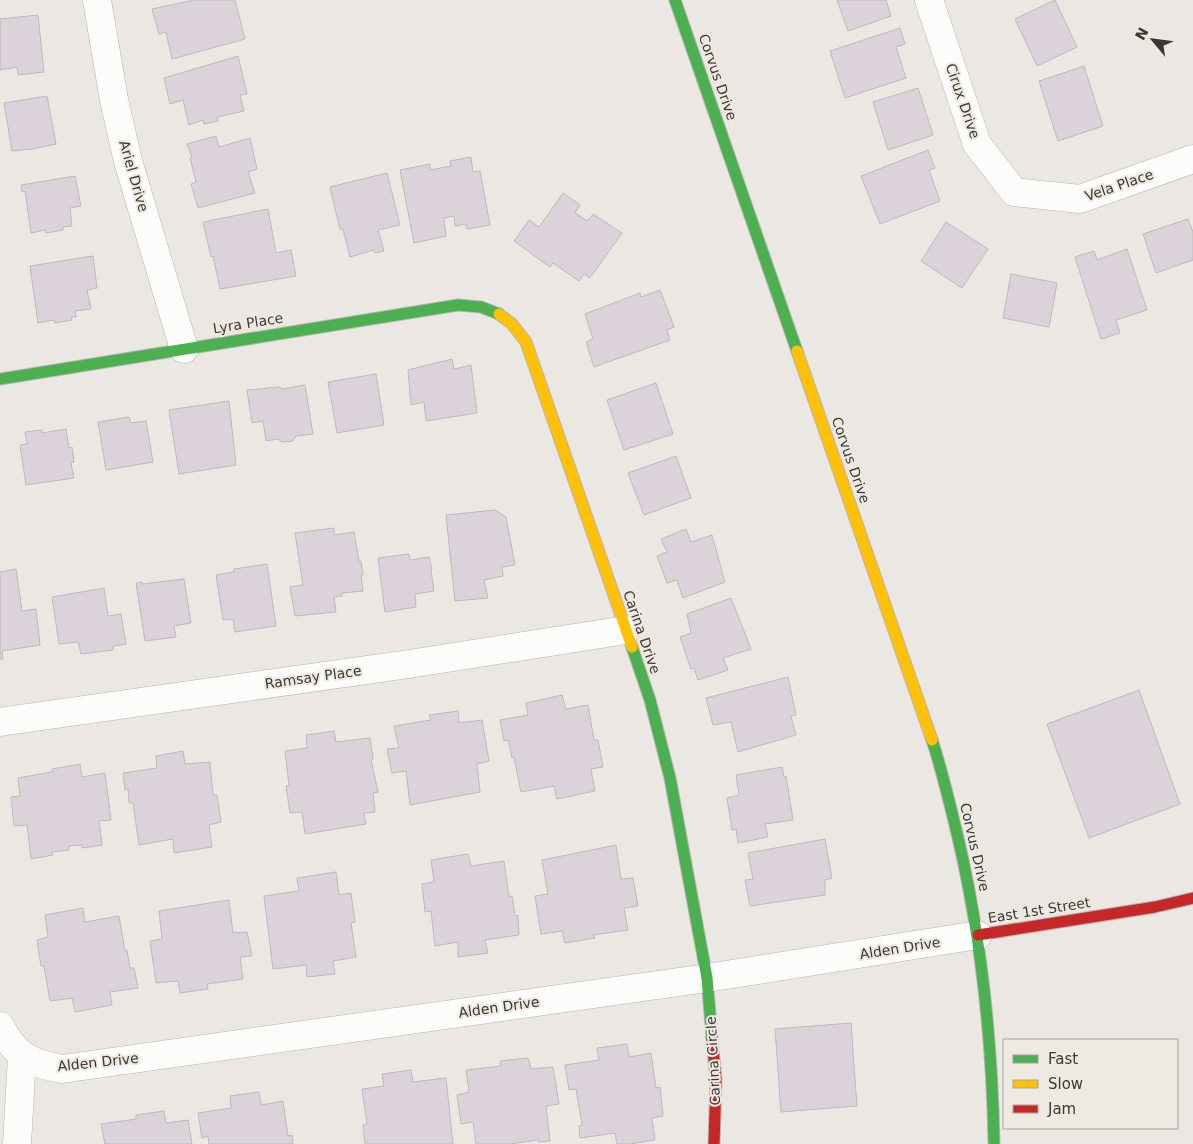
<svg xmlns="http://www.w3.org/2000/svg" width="1193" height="1144" font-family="'DejaVu Sans',sans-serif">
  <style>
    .building { fill: #dbd3d9; stroke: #bcbaba }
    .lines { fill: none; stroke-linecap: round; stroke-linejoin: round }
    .street-casing { stroke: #b8b5b2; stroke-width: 29 }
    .fast-casing { stroke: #b8b5b2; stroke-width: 13 }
    .slow-casing { stroke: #b8b5b2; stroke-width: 13 }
    .jam-casing { stroke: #b8b5b2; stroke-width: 13 }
    .street { stroke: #fcfcfb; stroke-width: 28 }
    .fast { stroke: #4caf50; stroke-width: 11 }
    .slow { stroke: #ffc107; stroke-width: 11 }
    .jam { stroke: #c62828; stroke-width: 11 }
    .labels { text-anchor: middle; stroke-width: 4; stroke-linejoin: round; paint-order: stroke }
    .street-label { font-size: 14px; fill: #3b3936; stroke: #eee9e1 }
  </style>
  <rect width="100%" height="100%" fill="#ebe8e4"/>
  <g class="building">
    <path d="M194,0H235L245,39L172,59L166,32L159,34L152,9Z"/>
    <path d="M837,0H886L891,16L848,31Z"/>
    <path d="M1055,0L1077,47L1037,66L1015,19Z"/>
    <path d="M38,15L44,72L18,75L17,67L0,70V19Z"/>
    <path d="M900,28L905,44L896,47L906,78L845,98L830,51Z"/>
    <path d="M238,56L247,94L240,95L244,111L217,117L218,121L204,124L203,120L189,125L183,100L170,104L164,78Z"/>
    <path d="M1084,66L1103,126L1058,141L1039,81Z"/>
    <path d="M918,88L933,135L888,150L873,102Z"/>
    <path d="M47,96L56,144L33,149L12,151L4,103Z"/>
    <path d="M216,136L219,147L250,138L257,169L248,172L255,193L198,208L191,184L196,182L190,158L192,157L187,144Z"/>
    <path d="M928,150L935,168L929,170L940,201L880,224L861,176Z"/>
    <path d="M471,157L473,172L480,171L490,225L467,229L466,224L455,226L454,216L444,218L446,236L414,243L400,170L430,164V170L451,166L450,161Z"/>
    <path d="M387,173L400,225L378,230L384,251L375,253L374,250L350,257L343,229H340L330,187Z"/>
    <path d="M75,176L81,206L70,208L72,226L63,227V230L46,233L45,230L31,233L25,191L22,192L21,185Z"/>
    <path d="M563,193L580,205L575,213L588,221L593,214L622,233L590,278L584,274L579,281L553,263L550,267L514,241L529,220L539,227Z"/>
    <path d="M268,209L276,253L291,250L296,276L220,289L213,256L211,257L203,222Z"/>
    <path d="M1188,219L1193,232V260L1156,273L1143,234Z"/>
    <path d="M946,222L988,249L962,288L921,261Z"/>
    <path d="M1127,249L1147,310L1116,320L1120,333L1101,339L1075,257L1094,251L1097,260Z"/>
    <path d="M93,256L97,288L87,290L91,309L75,311L76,317H71L72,320L55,323L54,320L38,323L30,266Z"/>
    <path d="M1011,274L1057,283L1049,327L1003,318Z"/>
    <path d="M660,290L674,327L667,330L670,340L594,367L586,342L593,339L585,314L640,293L641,297Z"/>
    <path d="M452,359L454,369L471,365L477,413L426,421L424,402L411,405L408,370Z"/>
    <path d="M376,374L384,425L337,433L328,382Z"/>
    <path d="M656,383L673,434L624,450L607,400Z"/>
    <path d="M305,385L313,434L296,436L293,441L282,442L278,439L266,441L263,421L252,423L247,390L280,387L281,389Z"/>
    <path d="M229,401L236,465L179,474L169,410Z"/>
    <path d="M129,417L131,423L146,421L153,462L106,470L98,422Z"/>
    <path d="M66,429L69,448L72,447L74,462L71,463L74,478L26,485L20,445L27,444L25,432L42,430V433Z"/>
    <path d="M676,456L691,498L644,515L628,473Z"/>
    <path d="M495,510L506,517L515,565L502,567L503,576L484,580L488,598L455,601L446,515Z"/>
    <path d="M334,528V535L354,532L359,561H361L363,575H361L363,591L342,593V596L334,597L336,612L295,616L290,587L303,585L295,533Z"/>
    <path d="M686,529L691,542L712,535L725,582L683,598L677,580L667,583L657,556L667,552L661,539Z"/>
    <path d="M409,554L410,560L429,557L432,568L431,570L434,591L415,594L416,607L385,612L378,558Z"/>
    <path d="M267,564L276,626L235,632L233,619L223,620L216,575L234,572V569Z"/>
    <path d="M16,569L22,611L36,609L40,645L2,651L3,659H0V572Z"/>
    <path d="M184,579L191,623L174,626L176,637L145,641L136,583L142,582V584Z"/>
    <path d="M104,588L108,616L121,614L126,644L113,646V650L81,654L78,642L59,644L52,597Z"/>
    <path d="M731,598L751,649L723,658L728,670L698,680L694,668L691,669L680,637L691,633L687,614Z"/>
    <path d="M788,677L796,715L791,716L796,735L738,752L731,722L713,725L706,698Z"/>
    <path d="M1139,690L1180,804L1089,838L1047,724Z"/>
    <path d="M562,695L566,709L588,705L594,740H598L603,767L591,769L595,791L557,799L554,786L521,792L514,757L512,758L508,740L504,741L500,720L528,715L526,703Z"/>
    <path d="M458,711L459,723L482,720L489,761L477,764L480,792L410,805L406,771L392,773L387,749L399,748L394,726L431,720L429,715Z"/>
    <path d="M334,731L336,742L370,738L373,759L371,760L378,792L373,793L375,812L364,813L366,824L305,834L302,812L290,813L286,786L289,785L285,751L307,748L306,735Z"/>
    <path d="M183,751L185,764L210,762L213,795H217L221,822L209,825L212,847L174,853L173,839L139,845L133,803H129L128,789L125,790L123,773L157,768L156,756Z"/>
    <path d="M80,764L82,777L105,773L111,820L99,821L102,845L82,848V845L69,846V850L52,852L53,855L31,859L27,825L14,826L11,797L20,796L18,778L52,772V769Z"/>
    <path d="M782,767L784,777L786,776L793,820L765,824L768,837L738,843L736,829L732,830L727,798L739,795L736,775Z"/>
    <path d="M825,839L832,878L825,880V895L750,906L745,880L753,879L748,853Z"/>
    <path d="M616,845L621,879L633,878L638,906L624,908L628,930L593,935L595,938L565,943L562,931L541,934L535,896L548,894L542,860Z"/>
    <path d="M468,854L471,866L504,861L509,897L512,896L515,916L518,915L519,935L485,940L488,953L458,957V942L435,946L431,911L425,912L422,884L434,882L431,860Z"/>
    <path d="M336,872L339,895L351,893L355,922L351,923L356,957L333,961L335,974L307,977L306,965L273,969L264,896L299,891L297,878Z"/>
    <path d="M229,900L233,933L247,932L252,956L240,957L243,979L207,984L208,989L180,993L178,981L156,983L150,941L162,939L159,911Z"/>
    <path d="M83,908L85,922L119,916L125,951L127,950L130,968H134L138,988L110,992L112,1005L75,1012L72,998L50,1001L44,966H41L37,940L48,937L45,915Z"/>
    <path d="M851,1023L857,1106L781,1112L775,1029Z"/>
    <path d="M627,1044L629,1057L651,1053L656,1088L660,1087L663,1116L652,1118L655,1140L630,1144H617L615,1133L580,1138L579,1126L582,1125L576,1089L569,1090L565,1065L599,1060L597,1048Z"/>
    <path d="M528,1058L531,1069L553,1067L559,1104L546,1106L550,1141L538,1142V1140L510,1144H476L473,1122L461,1124L457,1095L469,1092L466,1070L501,1066L500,1061Z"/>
    <path d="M411,1070L413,1082L446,1078L453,1144H365L363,1125L367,1124L362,1089L384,1086L382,1074Z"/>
    <path d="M259,1092L261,1105L283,1101L288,1136L292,1135L293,1144H209L208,1136L202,1138L198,1113L231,1108L230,1096Z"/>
    <path d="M164,1111L166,1123L188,1120L192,1144H105L101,1124L136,1119V1115Z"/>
  </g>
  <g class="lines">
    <defs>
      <g id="street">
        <path d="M97,0L114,100L128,161L184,349"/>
        <path d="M929,0L977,144L1014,192L1080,199L1193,159"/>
        <path d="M0,722L409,664L626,630"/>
        <path d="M0,1026C16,1056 29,1063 62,1069L707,978L978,935"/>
        <path d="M17,1144L22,1056"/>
      </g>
      <g id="fast">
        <path d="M675,0L797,351"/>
        <path d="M0,379L458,305L481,307L499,314"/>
        <path d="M632,647L650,700L670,778L707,978L712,1038"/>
        <path d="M932,740C940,764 946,789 952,813C980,923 992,1031 994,1144"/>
      </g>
      <g id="slow">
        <path d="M499,314L512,324L526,342L632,647"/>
        <path d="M797,351L932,740"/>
      </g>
      <g id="jam">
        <path d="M978,935L1155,907L1193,898"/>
        <path d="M712,1038L716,1080L714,1144"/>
      </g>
    </defs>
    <use href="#street" class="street-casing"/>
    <use href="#fast" class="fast-casing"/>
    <use href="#slow" class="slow-casing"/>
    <use href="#jam" class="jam-casing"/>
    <use href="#street" class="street"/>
    <use href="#fast" class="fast"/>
    <use href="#slow" class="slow"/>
    <use href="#jam" class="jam"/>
  </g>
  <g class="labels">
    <g class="street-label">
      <text transform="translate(718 77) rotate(71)" y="5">Corvus Drive</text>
      <text transform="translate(963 101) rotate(71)" y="5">Cirux Drive</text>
      <text transform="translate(134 176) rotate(74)" y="5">Ariel Drive</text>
      <text transform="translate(1119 185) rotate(-19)" y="5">Vela Place</text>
      <text transform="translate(248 323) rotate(-9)" y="5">Lyra Place</text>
      <text transform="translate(851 460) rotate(71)" y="5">Corvus Drive</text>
      <text transform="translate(642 632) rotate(71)" y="5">Carina Drive</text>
      <text transform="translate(313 677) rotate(-8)" y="5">Ramsay Place</text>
      <text transform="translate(975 847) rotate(77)" y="5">Corvus Drive</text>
      <text transform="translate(1039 910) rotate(-9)" y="5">East 1st Street</text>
      <text transform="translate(900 948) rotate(-9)" y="5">Alden Drive</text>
      <text transform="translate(499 1007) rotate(-8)" y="5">Alden Drive</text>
      <text transform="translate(713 1061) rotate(-93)" y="5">Carina Circle</text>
      <text transform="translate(98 1062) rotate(-6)" y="5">Alden Drive</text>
    </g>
  </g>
  <rect x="1003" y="1039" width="175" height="90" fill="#eee9e1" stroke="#a6a39d"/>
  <rect x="1013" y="1055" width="25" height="8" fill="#4caf50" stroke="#a6a39d"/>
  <text x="1048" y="1064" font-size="15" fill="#3b3936">Fast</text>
  <rect x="1013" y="1080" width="25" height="8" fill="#ffc107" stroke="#a6a39d"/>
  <text x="1048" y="1089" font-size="15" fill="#3b3936">Slow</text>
  <rect x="1013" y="1105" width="25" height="8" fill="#c62828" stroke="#a6a39d"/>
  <text x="1048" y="1114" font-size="15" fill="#3b3936">Jam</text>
  <g transform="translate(1153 40) rotate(299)" stroke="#eee9e1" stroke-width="4" paint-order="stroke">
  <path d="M0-4L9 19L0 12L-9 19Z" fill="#3b3936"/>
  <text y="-8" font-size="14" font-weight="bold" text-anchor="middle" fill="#3b3936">N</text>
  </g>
</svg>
